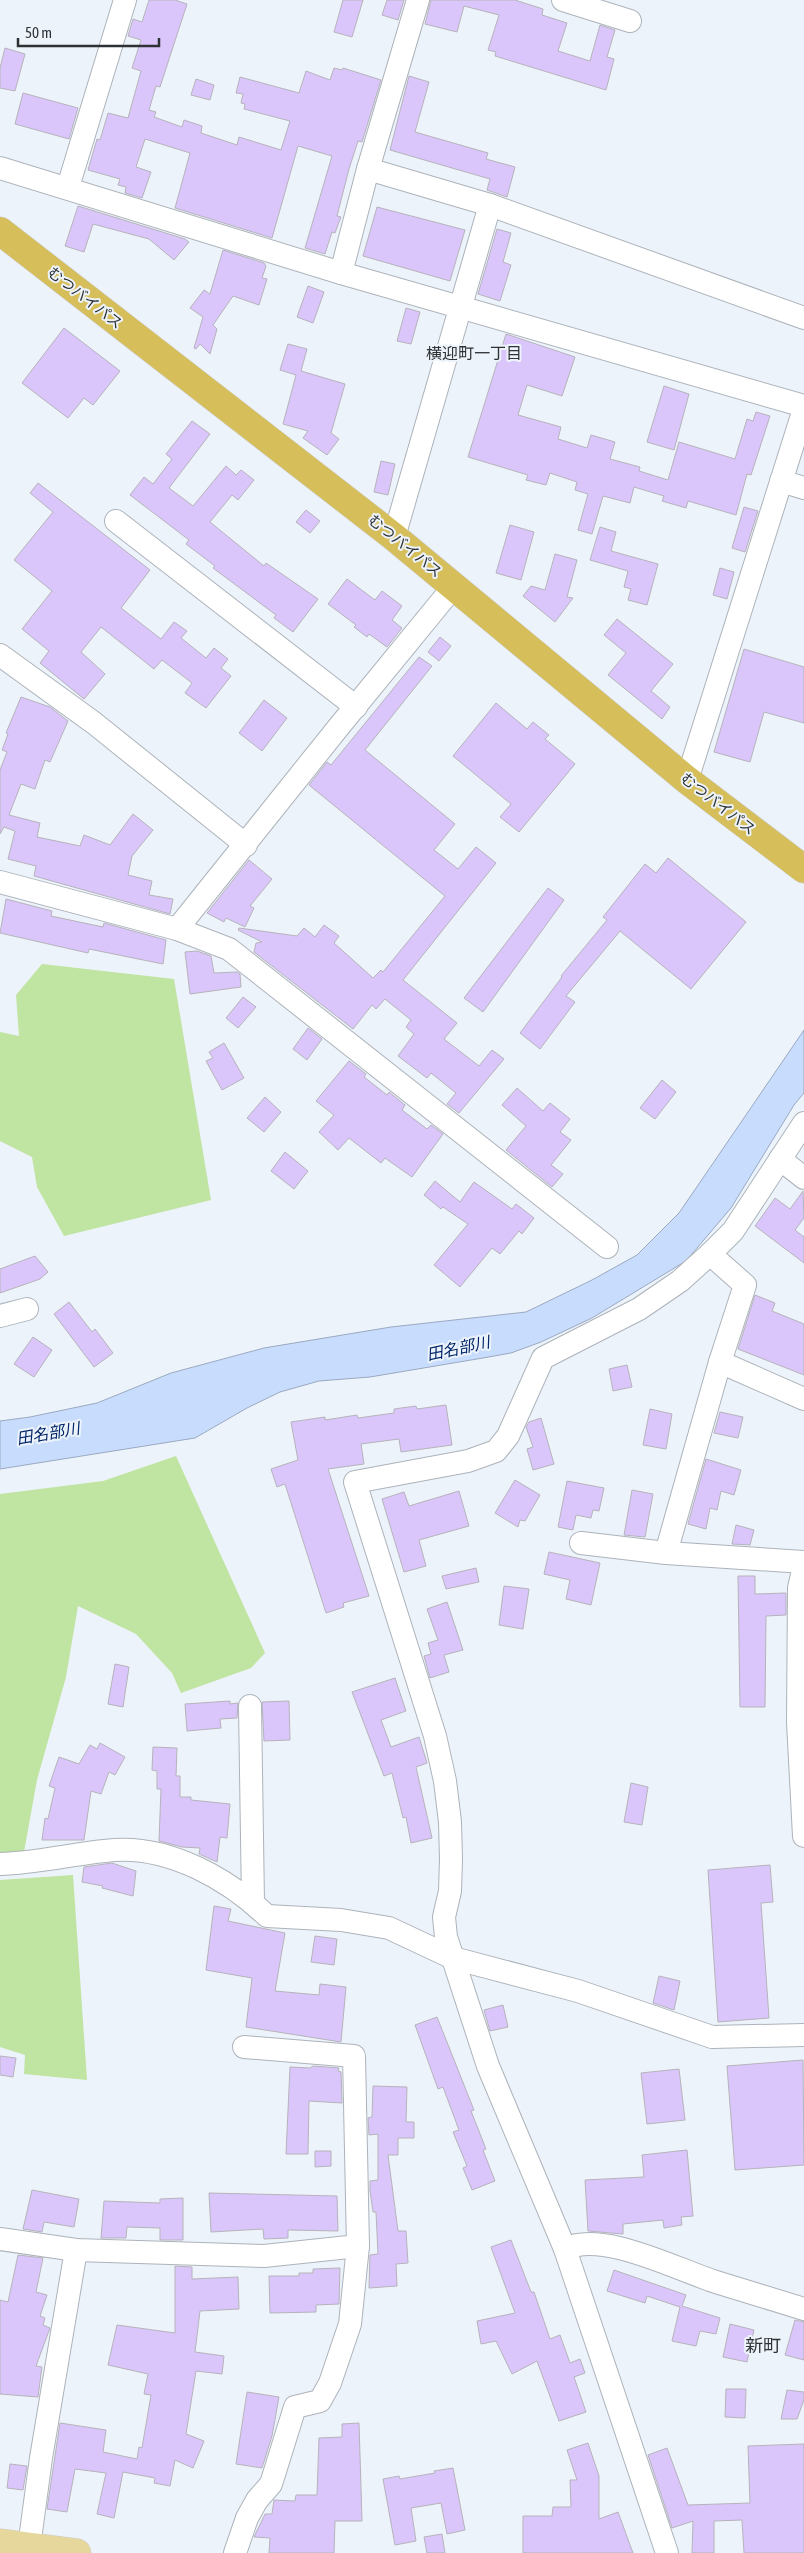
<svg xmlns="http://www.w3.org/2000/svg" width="804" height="2553" font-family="'Asap Condensed','Noto Sans JP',sans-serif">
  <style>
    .green { fill: #c0e4a1 }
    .water { fill: #c8dcfd; stroke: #9aa9c1 }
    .building { fill: #dac6fb; stroke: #b6b3bb }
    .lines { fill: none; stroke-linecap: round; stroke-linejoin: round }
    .minor-casing { stroke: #adb3ba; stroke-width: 24 }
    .major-casing { stroke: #cdcecf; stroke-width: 29 }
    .highway-casing { stroke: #cdcecf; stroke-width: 29 }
    .minor { stroke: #fff; stroke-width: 22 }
    .major { stroke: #e6d89d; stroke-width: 28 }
    .highway { stroke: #d6be5b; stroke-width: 28 }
    .labels { text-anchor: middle; stroke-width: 4; stroke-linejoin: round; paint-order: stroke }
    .street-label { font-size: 15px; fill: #2f3235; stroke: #edf3fa }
    .neighbourhood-label { font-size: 16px; fill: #2f3235; stroke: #edf3fa }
    .water-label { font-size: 16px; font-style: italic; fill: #002568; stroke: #edf3fa }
    .quarter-label { font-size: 18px; fill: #2f3235; stroke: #edf3fa }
  </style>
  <rect width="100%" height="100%" fill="#edf3fa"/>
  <g class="green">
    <path d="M42,964L174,979L211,1200L64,1236L37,1187L32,1157L0,1141V1032L19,1036L16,995Z"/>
    <path d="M176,1456L265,1653L251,1668L181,1693L172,1673L136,1634L78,1606L66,1677L37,1780L24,1852L0,1853V1494L103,1481Z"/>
    <path d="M73,1875L87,2080L24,2074L25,2055L0,2047V1880Z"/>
  </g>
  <path class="water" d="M804,1030V1093L794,1105L731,1208L686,1261L592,1318L541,1342L511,1353L483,1358L370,1377L319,1381L280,1392L247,1408L195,1438L0,1469V1421L30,1417L97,1403L171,1373L264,1348L391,1327L526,1312L592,1280L637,1255L679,1213Z"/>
  <g class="building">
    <path d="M149,0H175L187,4L160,87L156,86L149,110L156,112L154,117L182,127L184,120L202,126L201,133L237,145L239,137L281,150L290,121L244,109L245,104L241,103L243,94L236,93L240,77L299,93L306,71L330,80L334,68L342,70L343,68L381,80L362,142L358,141L349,169L337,216L341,217L335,233L332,232L325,254L305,248L332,156L298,146L272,238L175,208L190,153L145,139L136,167L151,172L142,198L125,193L126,187L118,185L120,179L88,170L97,139L100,140L108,113L128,118L141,71L132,68L141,40L128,36L133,19L142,22Z"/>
    <path d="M343,0H363L352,37L334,32Z"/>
    <path d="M387,0H404L398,20L382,15Z"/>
    <path d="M431,0H515L543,9L542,15L567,23L558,51L590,61L600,25L615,30L607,57L614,59L606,90L495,56L496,52L488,50L499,15L464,6L457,32L425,24Z"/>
    <path d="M5,48L25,54L15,91L0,88V68Z"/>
    <path d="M409,76L429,82L415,132L488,153L486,159L515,167L507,197L487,190L490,179L390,150Z"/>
    <path d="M196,79L214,85L210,100L191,95Z"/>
    <path d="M23,93L78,108L69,139L15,124Z"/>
    <path d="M78,206L185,239L189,242L174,260L149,239L93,224L84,252L65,246Z"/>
    <path d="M377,207L465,230L450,281L363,256Z"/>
    <path d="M497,229L511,233L503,262L511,265L500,301L478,294Z"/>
    <path d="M223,250L264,263L266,266L262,278L267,279L259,305L233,296L213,325L217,329L210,354L200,344L196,349L194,348L203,317L190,308L204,290L210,294Z"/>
    <path d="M308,286L324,292L313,323L297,317Z"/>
    <path d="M406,308L420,312L411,344L397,341Z"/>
    <path d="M64,328L120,371L93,405L84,398L68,418L22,383Z"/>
    <path d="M506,334L575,357L562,396L527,385L518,415L561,427L558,439L587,448L591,435L615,442L610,459L640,467L639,471L668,480L679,442L735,459L747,419L753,421L756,412L770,416L751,475L747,474L736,515L688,501L686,508L662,501L664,496L634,487L630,503L603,496L592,534L578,530L588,494L575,490L577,482L550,473L546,485L526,480L528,475L468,457Z"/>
    <path d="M288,344L307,349L301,371L345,384L331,433L339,439L327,455L303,438L308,431L283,424L296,375L280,370Z"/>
    <path d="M664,386L689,394L674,450L647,442Z"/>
    <path d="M192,421L210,434L169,488L193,506L226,466L236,475L241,470L254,480L238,500L232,495L210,522L264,566L266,563L318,599L293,632L274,618L276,615L213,568L215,566L186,544L189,540L130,495L144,477L153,484L172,459L166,454Z"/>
    <path d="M381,461L395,464L388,495L374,492Z"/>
    <path d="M38,483L150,570L121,608L161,639L174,622L187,631L181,638L206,658L214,648L228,659L221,668L231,676L206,708L185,693L192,683L162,660L154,669L101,627L81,652L105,674L84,699L40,663L49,651L22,629L52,591L14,560L53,512L30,493Z"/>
    <path d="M744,507L758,511L745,552L732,548Z"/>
    <path d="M306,510L320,521L310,533L296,522Z"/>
    <path d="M510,525L534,532L521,580L496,573Z"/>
    <path d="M600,527L616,532L611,551L658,564L647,605L628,600L631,589L624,587L628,571L590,560Z"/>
    <path d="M555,554L577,560L567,597L573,598L555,622L523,596L531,586L545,590Z"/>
    <path d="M720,568L734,572L727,599L713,595Z"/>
    <path d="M347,579L375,600L382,591L402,606L392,620L402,628L387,647L369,634L367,637L354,627L356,625L328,604Z"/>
    <path d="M617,619L673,664L651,691L670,707L662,719L608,675L626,653L604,635Z"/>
    <path d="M440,637L451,646L439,661L428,652Z"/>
    <path d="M744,649L804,667V723L764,712L750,762L714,752Z"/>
    <path d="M419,657L432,666L365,750L455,824L434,850L458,869L476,847L496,863L403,980L457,1023L444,1039L479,1066L492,1050L504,1059L459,1113L447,1104L456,1093L431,1073L427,1078L398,1056L414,1034L406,1027L411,1020L385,999L376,1009L372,1005L353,1029L254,952L256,943L262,942L238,930L239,928L297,936L304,928L315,937L324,925L339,936L334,943L373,978L381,970L383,972L445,896L309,785L327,762L331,765Z"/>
    <path d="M21,697L50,707L68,721L50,762L45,760L35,789L21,784L9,815L40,823L37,837L80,846L84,835L110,845L133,814L153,830L132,856L128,875L152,881L149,895L173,899L170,914L34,876L36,866L8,859L15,831L4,827L0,834V770L7,752L2,750L8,734L6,733Z"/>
    <path d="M264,700L287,718L262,751L239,733Z"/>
    <path d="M496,703L527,729L533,722L549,735L545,739L575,764L519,832L500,817L511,804L453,756Z"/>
    <path d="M668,858L746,922L691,989L620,931L566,996L575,1002L540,1049L520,1033L562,977L561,976L607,920L603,917L645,864L656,873Z"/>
    <path d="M249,860L272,879L250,906L254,908L245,927L226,918L224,922L207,913Z"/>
    <path d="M548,888L564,900L483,1012L464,998Z"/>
    <path d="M6,899L52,911L51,916L103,927L104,923L166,940L163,964L89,949L88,953L0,933Z"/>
    <path d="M197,951L211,956L214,973L237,972L240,974L241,987L190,994L185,952Z"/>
    <path d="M243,997L256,1007L238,1028L226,1018Z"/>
    <path d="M308,1028L322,1039L307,1060L293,1049Z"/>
    <path d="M224,1043L244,1078L222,1090L206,1061L213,1058L209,1052Z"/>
    <path d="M349,1061L366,1074L364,1077L387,1095L389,1092L405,1105L402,1110L427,1129L431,1125L443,1134L412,1177L385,1158L381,1163L349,1138L338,1150L319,1132L334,1115L316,1101Z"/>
    <path d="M662,1080L676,1092L655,1119L640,1108Z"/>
    <path d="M517,1088L543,1111L550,1103L570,1119L560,1132L571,1140L551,1165L563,1174L552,1187L506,1150L526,1126L502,1105Z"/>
    <path d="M265,1097L281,1112L264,1132L247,1118Z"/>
    <path d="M285,1152L308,1171L294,1189L271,1171Z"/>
    <path d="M435,1181L460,1202L474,1182L512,1209L516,1204L534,1218L522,1234L519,1231L500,1254L492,1248L460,1287L434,1265L468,1224L443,1207L441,1209L424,1195Z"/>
    <path d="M803,1191L804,1218L795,1230L804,1237V1263L755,1226L775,1198L790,1209Z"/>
    <path d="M35,1256L48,1272L40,1279L0,1293V1269Z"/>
    <path d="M755,1295L775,1303L772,1311L804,1324V1375L738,1349Z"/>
    <path d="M69,1302L92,1332L95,1329L113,1353L94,1367L54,1314Z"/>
    <path d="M33,1337L52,1350L34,1377L14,1364Z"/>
    <path d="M627,1365L632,1387L613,1391L609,1369Z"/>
    <path d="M446,1405L452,1445L401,1452L399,1439L361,1444L364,1464L328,1469L369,1596L343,1603L344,1607L326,1613L285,1484L277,1487L271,1469L298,1460L291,1422L325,1417V1420L357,1415L358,1418L394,1413V1409L416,1406L417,1409Z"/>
    <path d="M650,1409L672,1414L666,1449L643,1445Z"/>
    <path d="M720,1412L743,1417L738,1438L714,1433Z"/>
    <path d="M541,1418L554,1464L533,1470L527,1449L533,1447L526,1427L529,1422Z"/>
    <path d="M706,1459L741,1470L734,1495L721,1491L717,1510L710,1508L706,1529L688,1524Z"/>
    <path d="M515,1480L540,1495L525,1521L520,1520L518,1527L495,1513Z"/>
    <path d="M567,1481L604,1488L599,1511L593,1510L591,1518L576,1515L573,1530L558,1527Z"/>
    <path d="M632,1490L653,1494L645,1537L624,1535Z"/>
    <path d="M459,1491L469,1526L419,1540L426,1566L404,1572L382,1499L404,1492L409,1506Z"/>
    <path d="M736,1525L754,1530L750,1545L732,1544Z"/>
    <path d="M549,1552L600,1563L591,1605L566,1599L570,1580L544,1574Z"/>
    <path d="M476,1568L479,1582L446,1589L442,1576Z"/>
    <path d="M738,1576H755V1594L786,1593V1615L766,1616L765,1707H740Z"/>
    <path d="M504,1586L529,1589L523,1629L499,1625Z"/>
    <path d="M447,1602L463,1650L444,1655L449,1672L430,1678L424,1656L431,1654L428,1643L438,1640L427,1609Z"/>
    <path d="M115,1664L129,1667L123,1707L108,1704Z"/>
    <path d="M395,1678L406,1711L381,1720L391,1747L419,1737L427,1763L416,1767L432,1838L411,1843L406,1817L403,1818L392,1773L384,1776L352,1692Z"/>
    <path d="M230,1701V1704L238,1703L237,1718L220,1719L221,1728L187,1731L185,1704Z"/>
    <path d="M289,1701L290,1740L264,1741L262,1702Z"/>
    <path d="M100,1743L125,1757L115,1775L109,1772L101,1794L91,1791L84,1840H42L45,1818L48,1819L55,1788L49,1786L59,1757L79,1764L90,1745L97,1749Z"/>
    <path d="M153,1747L177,1748L176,1776H180V1797H191V1800L230,1804L227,1838L220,1837L217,1862L199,1854L200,1848L182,1847L159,1841L161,1789H157V1771L152,1770Z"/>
    <path d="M631,1783L648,1787L642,1825L624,1822Z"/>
    <path d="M112,1863L136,1871L133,1896L102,1888L103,1886L82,1882L84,1867Z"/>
    <path d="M770,1865L773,1902L761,1903L769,2018L718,2022L708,1870Z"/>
    <path d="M214,1906L231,1909L228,1921L285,1933L275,1991L319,1995L320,1984L346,1987L341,2042L246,2027L252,1978L206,1970Z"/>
    <path d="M315,1936L337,1939L334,1965L311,1962Z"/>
    <path d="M659,1976L680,1981L674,2010L653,2003Z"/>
    <path d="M503,2005L508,2027L490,2031L484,2010Z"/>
    <path d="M437,2017L474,2110L471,2111L486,2149L483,2150L495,2181L472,2190L463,2168L467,2166L453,2132L459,2130L443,2087L438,2089L415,2025Z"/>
    <path d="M0,2056L16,2058L13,2077L0,2075Z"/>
    <path d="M803,2060L804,2165L735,2170L727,2066Z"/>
    <path d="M313,2066L339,2068L338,2071L341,2072L342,2103L309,2101L308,2154H286L290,2067L310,2068Z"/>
    <path d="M679,2069L685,2120L647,2124L641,2073Z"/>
    <path d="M373,2086L407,2087L406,2122H414V2138H398V2155H388L398,2231H406L408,2263L396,2264L397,2286L369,2288L370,2255L378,2254L376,2212H373L370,2191V2181L378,2180V2134L369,2135L368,2118L372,2117Z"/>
    <path d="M687,2150L693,2216L681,2217L682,2225L664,2228L663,2220L623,2224V2234L588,2231L585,2180L644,2177L642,2155Z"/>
    <path d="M315,2151H331V2166L315,2167Z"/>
    <path d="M32,2190L79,2199L74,2227L44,2222L42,2232L23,2229Z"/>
    <path d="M209,2193L337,2196L338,2231L288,2230V2238L264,2239L263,2229L211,2232Z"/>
    <path d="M183,2198V2240H160V2228L127,2227L126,2238H101L104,2201L160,2203V2199Z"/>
    <path d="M511,2240L531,2292H534L550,2339L560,2335L570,2363L580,2359L585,2373L574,2377L586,2412L559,2421L537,2361L512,2374L496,2341L481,2344L477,2321L515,2313L491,2247Z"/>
    <path d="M18,2255L43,2258L36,2292L47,2295L40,2316L45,2318L43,2325L50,2328L36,2366L42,2367L38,2397L0,2394V2300L8,2302Z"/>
    <path d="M175,2266L192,2267V2279L238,2277L239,2309L200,2311L195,2352L224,2356L222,2374L196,2371L186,2434L204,2441L193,2468L175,2460L170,2486L154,2483L155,2478L123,2472L114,2518L97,2514L106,2473L75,2469L67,2512L47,2509L60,2423L106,2430L103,2452L137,2459L139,2447L142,2448L151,2395L144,2394L148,2374L108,2365L117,2325L175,2333Z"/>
    <path d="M340,2268L339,2304L316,2305V2312L270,2313L269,2276H299V2273H313V2269Z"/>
    <path d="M614,2270L686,2295L682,2306L720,2318L716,2334L700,2331L696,2346L672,2341L680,2307L647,2296L645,2303L607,2291Z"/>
    <path d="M795,2320L804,2322V2360L785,2355Z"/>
    <path d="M730,2324L754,2330L747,2362L723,2357Z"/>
    <path d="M726,2389H746L745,2418L725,2417Z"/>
    <path d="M787,2390L804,2392V2400L797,2419H781Z"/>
    <path d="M247,2392L279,2397L272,2436L262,2468L236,2464Z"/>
    <path d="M359,2423L362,2521H335L334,2553H269L270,2538L254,2537L265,2514H272L274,2500L295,2501L296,2495H317L319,2438L342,2437V2424Z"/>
    <path d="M588,2443L599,2476V2519L618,2512L633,2553H523V2516H552L553,2507H571L570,2480H577L567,2450Z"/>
    <path d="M804,2444V2553H744L742,2520L714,2521V2553H692L693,2521L672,2528L648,2455L667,2448L688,2505L750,2503L748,2446Z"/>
    <path d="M10,2464L27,2466L23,2490L7,2488Z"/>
    <path d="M453,2468L465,2530L447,2534L441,2503L411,2508L416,2541L395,2545L383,2479L399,2476L400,2479L435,2473L434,2471Z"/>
    <path d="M442,2534L445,2553H427L424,2537Z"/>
  </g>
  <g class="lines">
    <defs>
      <g id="minor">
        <path d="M563,0L630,21"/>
        <path d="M0,168L341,273L804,406"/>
        <path d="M368,169L490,205L804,318"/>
        <path d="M68,187L125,0"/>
        <path d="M341,273L368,169L418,0"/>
        <path d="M781,481L804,488"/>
        <path d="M116,521L356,707"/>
        <path d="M394,537L490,205"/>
        <path d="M0,655L94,723L246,845"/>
        <path d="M687,780L804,409"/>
        <path d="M0,882L177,929L229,949L607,1247"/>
        <path d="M177,929L337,729L454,586"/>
        <path d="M780,1159L804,1178"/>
        <path d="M0,1316L27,1309"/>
        <path d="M720,1362L804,1399"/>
        <path d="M581,1543L666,1553L804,1562"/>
        <path d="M666,1553L720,1362L745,1285L710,1254"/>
        <path d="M804,1566L799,1588L798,1722L804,1836"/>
        <path d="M250,1706L253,1903"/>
        <path d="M0,1864C38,1863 76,1853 114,1850C170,1846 228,1879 267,1916L341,1920L389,1928L453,1958L578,1991L712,2037L804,2035"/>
        <path d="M0,2239L76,2250L264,2256L358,2246L354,2056L244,2047"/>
        <path d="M565,2249C602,2230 678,2270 716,2282C745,2291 775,2300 804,2309"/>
        <path d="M29,2547L41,2458L76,2250"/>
        <path d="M235,2553L247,2518L257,2500L271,2484L295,2407L320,2401L330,2383L350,2324L358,2246"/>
        <path d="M667,2553L565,2249L488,2066L446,1937L444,1917L450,1891L451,1859L450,1822L445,1781L435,1736L355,1482L468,1461L496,1451L508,1436L543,1358L639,1309L680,1281L710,1254L733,1231L804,1123"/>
      </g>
      <path id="major" d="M0,2543L77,2553"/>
      <path id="highway" d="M0,231L394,537L687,780L804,869"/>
    </defs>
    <use href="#minor" class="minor-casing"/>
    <use href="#major" class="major-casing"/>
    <use href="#highway" class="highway-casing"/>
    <use href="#minor" class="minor"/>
    <use href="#major" class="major"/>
    <use href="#highway" class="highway"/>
  </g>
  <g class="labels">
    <g class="street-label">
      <text transform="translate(85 298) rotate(38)" y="5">むつバイパス</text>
      <text transform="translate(405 546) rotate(39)" y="5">むつバイパス</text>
      <text transform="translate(718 804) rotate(38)" y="5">むつバイパス</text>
    </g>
    <g class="neighbourhood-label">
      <text x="474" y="359">横迎町一丁目</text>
    </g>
    <g class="water-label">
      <text transform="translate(458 1348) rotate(-12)" y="6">田名部川</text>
      <text transform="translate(48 1433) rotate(-10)" y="6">田名部川</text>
    </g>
    <g class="quarter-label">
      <text x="763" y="2352">新町</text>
    </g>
  </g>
  <path d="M18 38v8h141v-8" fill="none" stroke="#2f3235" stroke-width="2.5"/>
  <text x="25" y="38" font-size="15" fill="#2f3235" stroke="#edf3fa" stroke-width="4" paint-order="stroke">50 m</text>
</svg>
